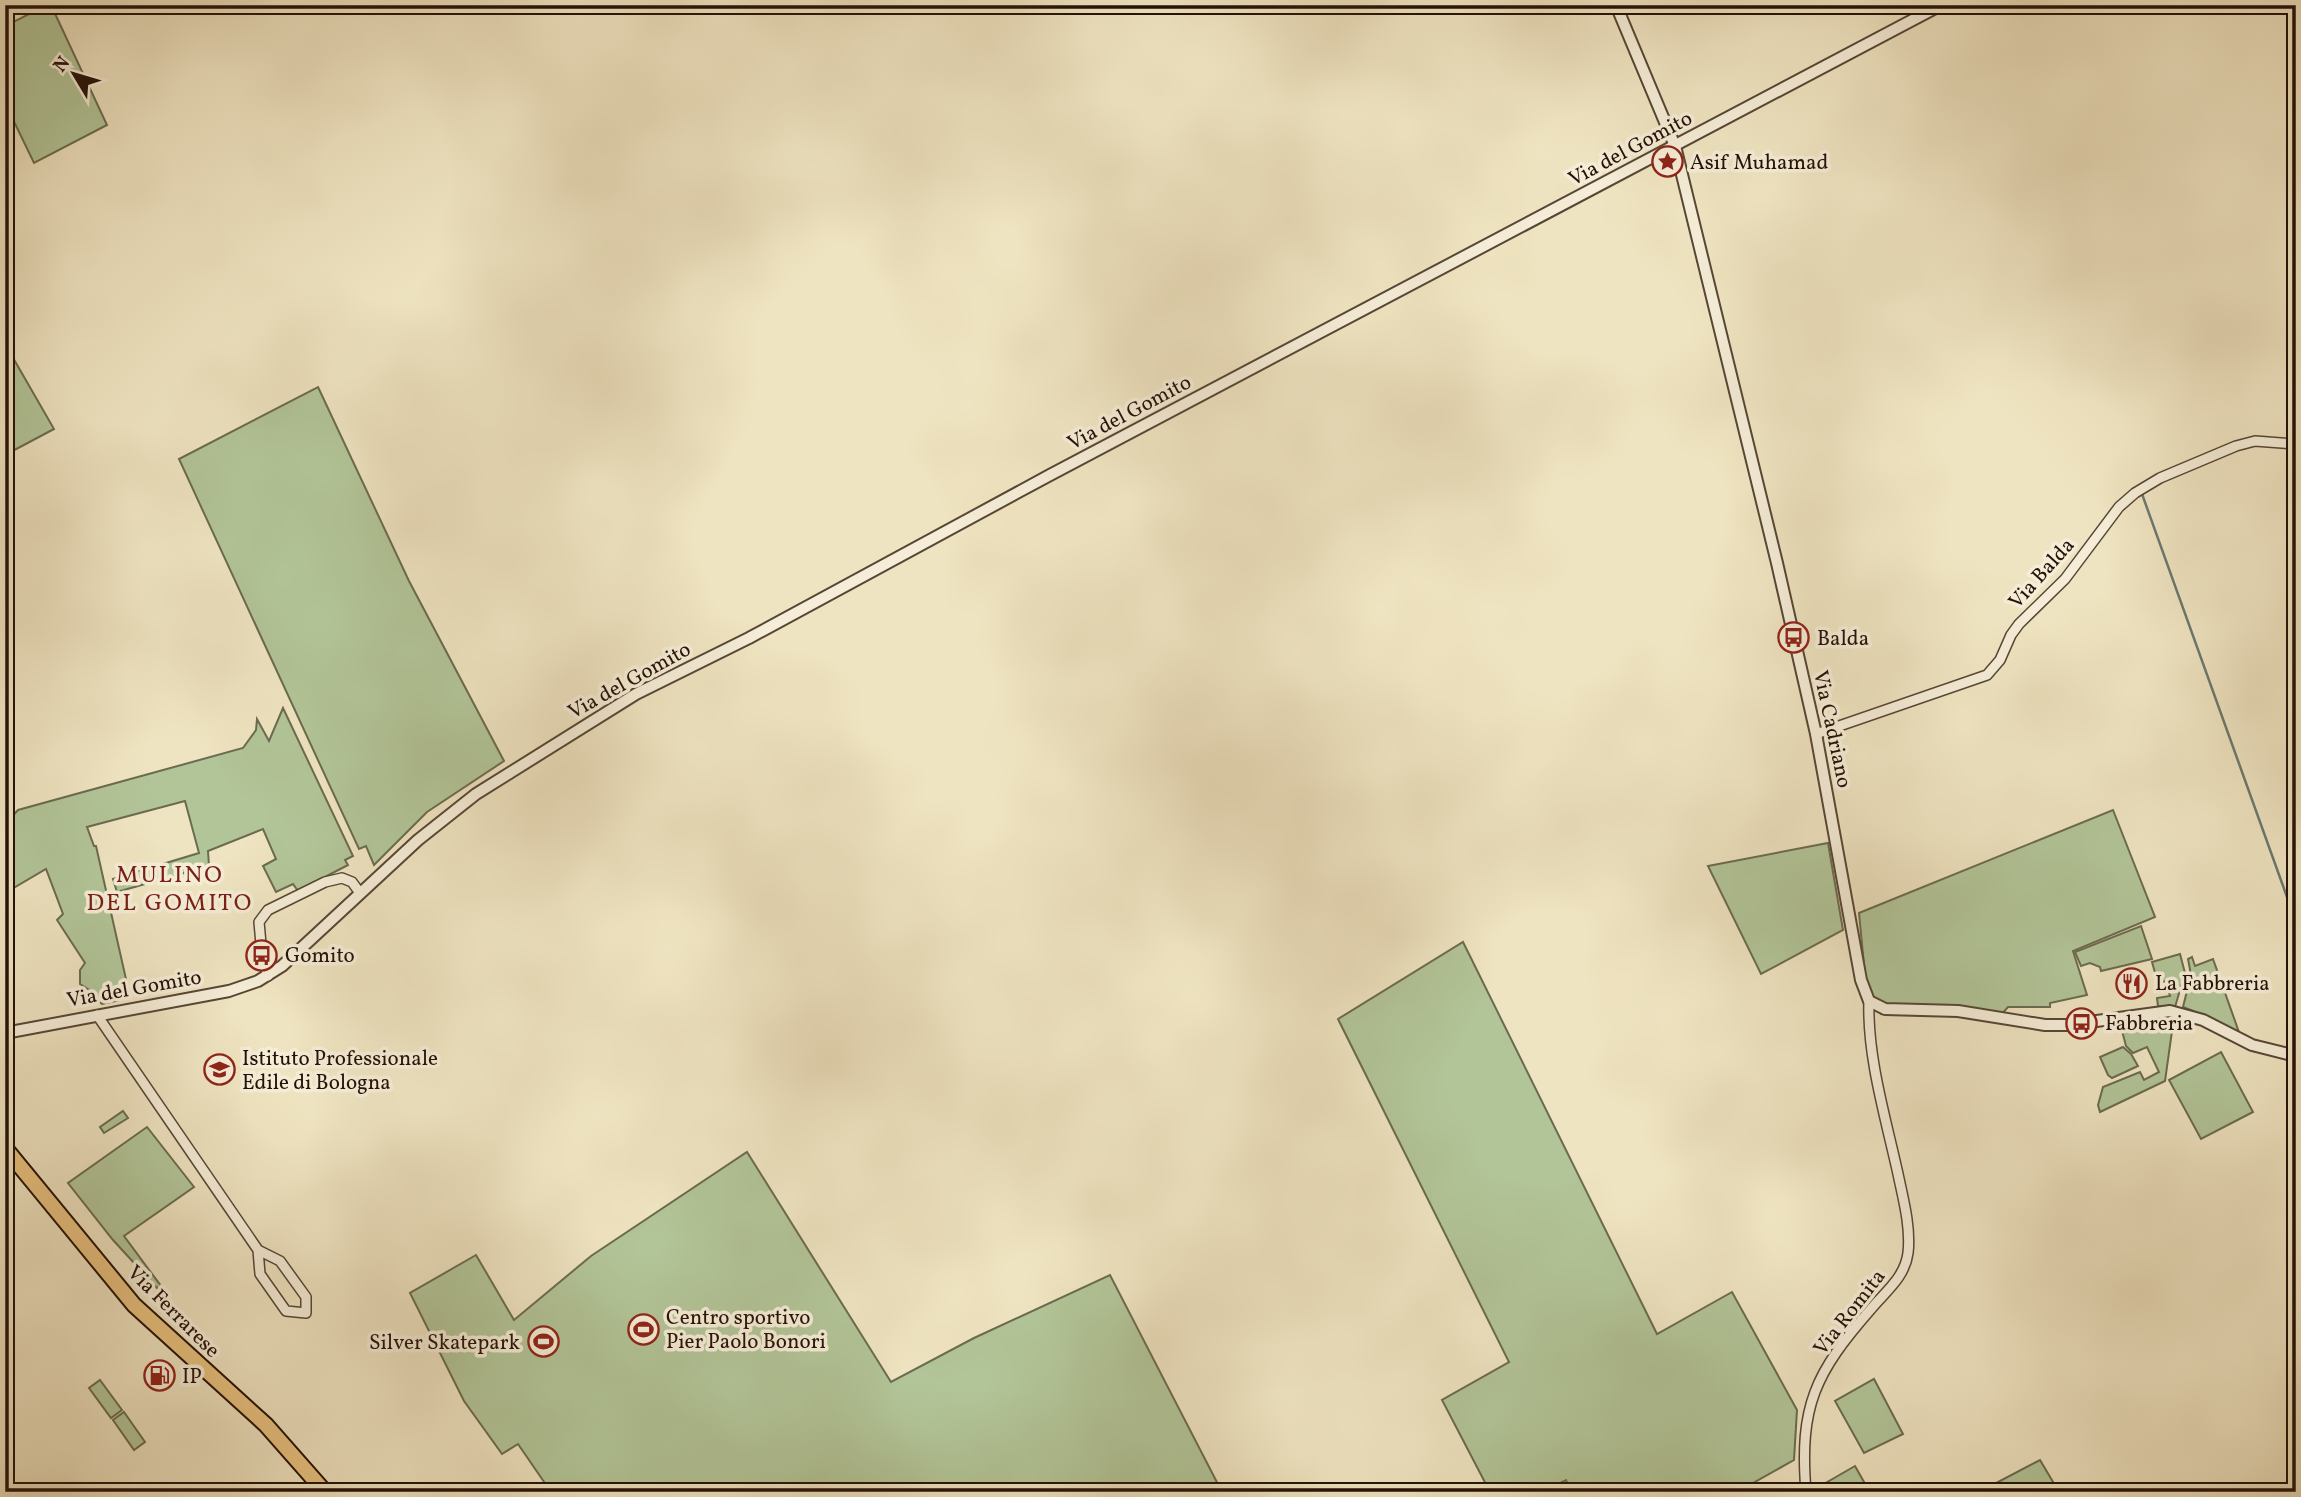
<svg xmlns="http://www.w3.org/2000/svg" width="2301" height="1497" font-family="Vollkorn,serif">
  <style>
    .green { fill: #b2c598; stroke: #6b6b50; stroke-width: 2 }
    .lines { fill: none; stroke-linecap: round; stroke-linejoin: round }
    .stream { stroke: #6b7970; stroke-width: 2.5 }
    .minor-casing { stroke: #574636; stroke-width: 12 }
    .tertiary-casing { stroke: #574636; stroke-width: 14 }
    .primary-casing { stroke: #241107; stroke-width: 18 }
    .minor { stroke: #f5edd7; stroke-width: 9 }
    .tertiary { stroke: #f5edd7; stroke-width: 10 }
    .primary { stroke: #e8c280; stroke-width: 14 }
    .labels { text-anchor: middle; stroke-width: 7; stroke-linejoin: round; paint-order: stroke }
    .street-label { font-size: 21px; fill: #241107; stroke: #f5edd7 }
    .poi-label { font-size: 21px; fill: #241107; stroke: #f5edd7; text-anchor: start }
    .quarter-label { font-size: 24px; letter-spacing: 2px; fill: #7a1f14; stroke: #f5edd7 }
  </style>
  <rect width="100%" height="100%" fill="#efe4c1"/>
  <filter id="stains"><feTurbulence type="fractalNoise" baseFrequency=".00286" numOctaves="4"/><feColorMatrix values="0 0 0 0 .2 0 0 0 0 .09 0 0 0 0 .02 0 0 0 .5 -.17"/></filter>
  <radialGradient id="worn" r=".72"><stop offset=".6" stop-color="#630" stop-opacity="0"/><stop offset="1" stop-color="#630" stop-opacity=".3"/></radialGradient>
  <g class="green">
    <path d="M47,5H51L107,125L34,163L5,103V26Z"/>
    <path d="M12,356L54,429L5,455V359Z"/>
    <path d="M318,387L409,581L504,761L427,812L374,865L366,846L359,849L179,459Z"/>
    <path d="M283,708L353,856L345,860L348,865L298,891L293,884L276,892L263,866L276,859L263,829L208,851L209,866L117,892L113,879L199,853L185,801L87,827L94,846H96L128,988L120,1000L102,1004L95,998L94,993L80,984V970L85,963L57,920L63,914L46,869L5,893L6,823L18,810L243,748L256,730L257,719L269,741Z"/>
    <path d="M2113,810L2155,917L2073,951L2087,995L2050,1003V1007H2008L2001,1015L1881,1014L1866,985L1859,913Z"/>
    <path d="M1828,843L1843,930L1761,974L1708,866Z"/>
    <path d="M2141,926L2152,959L2101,971L2100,967L2090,963L2081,966L2075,952Z"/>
    <path d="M1463,942L1657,1334L1732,1292L1797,1410L1794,1460L1737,1492H1571L1566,1480L1542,1492H1490L1442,1400L1509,1362L1338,1019Z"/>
    <path d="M2180,954L2185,973L2175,1007L2158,1006L2157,998L2170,996L2166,981L2158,983L2152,962Z"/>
    <path d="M2192,957L2195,966L2213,959L2240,1035L2206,1016L2183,1007L2191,975L2188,959Z"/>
    <path d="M2163,1016L2174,1017L2165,1081L2100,1112L2098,1105L2103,1087L2140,1072L2144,1080L2159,1072L2147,1047L2133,1053L2126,1046L2120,1023Z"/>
    <path d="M2123,1047L2131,1054L2138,1066L2112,1078L2108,1075L2100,1057Z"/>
    <path d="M2221,1052L2253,1112L2201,1139L2169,1080Z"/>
    <path d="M123,1111L128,1118L104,1133L100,1127Z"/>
    <path d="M147,1127L194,1187L124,1236L161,1286L157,1288L113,1240L68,1183Z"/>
    <path d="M747,1152L891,1382L974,1338L1110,1275L1222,1492H551L518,1444L502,1454L464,1401L410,1293L476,1255L514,1320L591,1256Z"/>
    <path d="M1874,1379L1903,1434L1864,1453L1835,1401Z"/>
    <path d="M100,1380L122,1410L111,1418L89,1388Z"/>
    <path d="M124,1412L145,1442L134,1450L113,1420Z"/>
    <path d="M2040,1460L2059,1492H1979Z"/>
    <path d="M1855,1466L1868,1489L1877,1485L1881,1492H1810Z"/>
  </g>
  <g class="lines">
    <path class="stream" d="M2142,494L2296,922"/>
    <defs>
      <g id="minor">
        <path d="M1816,734L1987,675L2000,660L2011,635L2019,624L2065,579L2119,507L2135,493L2160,478L2236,446L2255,441L2296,444"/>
        <path d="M268,976L262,955L259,922L268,910L325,882L342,878L352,882L360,893"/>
        <path d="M97,1015L258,1250L260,1274L286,1311L306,1313V1297L280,1261L258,1250"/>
        <path d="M1806,1492C1799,1406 1815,1373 1871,1309C1886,1291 1905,1277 1908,1253C1911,1227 1903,1198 1898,1174C1886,1119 1867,1057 1869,1001"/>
      </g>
      <g id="tertiary">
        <path d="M1616,5L1675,146L1777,563L1816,734L1861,980L1869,1001L1885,1009L1958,1011L2045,1025H2067L2170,1011L2203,1020L2252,1045L2296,1056"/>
        <path d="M5,1033L229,991L258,981L282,966L418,840L476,794L636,694L749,638L1050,475L1941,5"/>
      </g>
      <path id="primary" d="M5,1148L134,1305L266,1425L325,1492"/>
    </defs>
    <use href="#minor" class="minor-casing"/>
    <use href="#tertiary" class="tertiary-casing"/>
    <use href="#primary" class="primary-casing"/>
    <use href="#minor" class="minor"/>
    <use href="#tertiary" class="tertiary"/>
    <use href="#primary" class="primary"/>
  </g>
  <defs>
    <symbol id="sight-ring" viewBox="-11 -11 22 22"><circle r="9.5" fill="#f5edd7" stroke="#8f2418" stroke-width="1.5"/><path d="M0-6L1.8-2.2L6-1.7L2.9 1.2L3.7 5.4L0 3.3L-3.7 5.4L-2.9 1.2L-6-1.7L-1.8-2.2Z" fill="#8f2418"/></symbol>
    <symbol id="bus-ring" viewBox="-11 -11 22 22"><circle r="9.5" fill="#f5edd7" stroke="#8f2418" stroke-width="1.5"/><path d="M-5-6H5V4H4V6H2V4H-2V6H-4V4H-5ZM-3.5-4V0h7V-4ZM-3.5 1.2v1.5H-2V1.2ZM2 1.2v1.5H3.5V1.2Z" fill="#8f2418"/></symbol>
    <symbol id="restaurant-ring" viewBox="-11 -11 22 22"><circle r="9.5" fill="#f5edd7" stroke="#8f2418" stroke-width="1.5"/><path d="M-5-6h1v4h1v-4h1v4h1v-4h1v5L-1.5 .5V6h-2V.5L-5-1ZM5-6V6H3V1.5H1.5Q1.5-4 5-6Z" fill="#8f2418"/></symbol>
    <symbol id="school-ring" viewBox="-11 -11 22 22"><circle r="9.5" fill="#f5edd7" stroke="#8f2418" stroke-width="1.5"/><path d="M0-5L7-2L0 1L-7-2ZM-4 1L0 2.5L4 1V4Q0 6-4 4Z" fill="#8f2418"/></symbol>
    <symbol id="stadium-ring" viewBox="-11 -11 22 22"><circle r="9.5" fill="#f5edd7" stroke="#8f2418" stroke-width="1.5"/><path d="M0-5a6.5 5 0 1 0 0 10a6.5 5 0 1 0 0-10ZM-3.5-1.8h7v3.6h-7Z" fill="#8f2418"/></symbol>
    <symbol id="fuel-ring" viewBox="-11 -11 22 22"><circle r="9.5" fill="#f5edd7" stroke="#8f2418" stroke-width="1.5"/><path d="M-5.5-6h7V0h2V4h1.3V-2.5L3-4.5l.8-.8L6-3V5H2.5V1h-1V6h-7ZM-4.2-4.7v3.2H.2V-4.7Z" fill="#8f2418"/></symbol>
  </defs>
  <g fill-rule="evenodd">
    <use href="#sight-ring" x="1650" y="144" width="35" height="35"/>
    <use href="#bus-ring" x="1776" y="620" width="35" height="35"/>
    <use href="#bus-ring" x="244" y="938" width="35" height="35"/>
    <use href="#restaurant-ring" x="2114" y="966" width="35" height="35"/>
    <use href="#bus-ring" x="2064" y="1006" width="35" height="35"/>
    <use href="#school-ring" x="202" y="1052" width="35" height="35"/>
    <use href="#stadium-ring" x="626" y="1312" width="35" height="35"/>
    <use href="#stadium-ring" x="526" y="1324" width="35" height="35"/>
    <use href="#fuel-ring" x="142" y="1358" width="35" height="35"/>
  </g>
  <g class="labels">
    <g class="street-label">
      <text transform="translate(1630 148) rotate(-28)" y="7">Via del Gomito</text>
      <text transform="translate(1129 412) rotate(-28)" y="7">Via del Gomito</text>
      <text transform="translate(2041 573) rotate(-48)" y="7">Via Balda</text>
      <text transform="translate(629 680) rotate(-29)" y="7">Via del Gomito</text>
      <text transform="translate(1833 729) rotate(78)" y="7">Via Cadriano</text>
      <text transform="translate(134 988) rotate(-10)" y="7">Via del Gomito</text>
      <text transform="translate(174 1311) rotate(45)" y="7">Via Ferrarese</text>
      <text transform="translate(1849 1312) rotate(-52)" y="7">Via Romita</text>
    </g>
    <g class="poi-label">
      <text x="1690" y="169">Asif Muhamad</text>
      <text x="1817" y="645">Balda</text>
      <text x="285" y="962">Gomito</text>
      <text x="2155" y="990">La Fabbreria</text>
      <text x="2105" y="1030">Fabbreria</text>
      <text x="242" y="1065">Istituto Professionale<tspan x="242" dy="24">Edile di Bologna</tspan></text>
      <text x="666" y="1324">Centro sportivo<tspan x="666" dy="24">Pier Paolo Bonori</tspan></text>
      <text x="520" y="1349" text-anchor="end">Silver Skatepark</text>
      <text x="182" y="1383">IP</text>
    </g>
    <g class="quarter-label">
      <text x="170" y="882">MULINO<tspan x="170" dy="28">DEL GOMITO</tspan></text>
    </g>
  </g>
  <rect width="2301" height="1497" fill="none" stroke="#efe4c1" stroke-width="28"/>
  <rect x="7" y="7" width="2287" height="1483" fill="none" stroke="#241107" stroke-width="3.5"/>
  <rect x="14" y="14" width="2273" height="1469" fill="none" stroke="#241107" stroke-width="2"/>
  <g transform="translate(74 74) rotate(308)" stroke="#f5edd7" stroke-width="5" paint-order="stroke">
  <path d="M0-5L12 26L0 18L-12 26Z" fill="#241107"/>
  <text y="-10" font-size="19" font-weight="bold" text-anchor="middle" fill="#241107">N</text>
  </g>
  <rect width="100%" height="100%" filter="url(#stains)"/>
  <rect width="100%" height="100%" fill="url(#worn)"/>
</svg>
